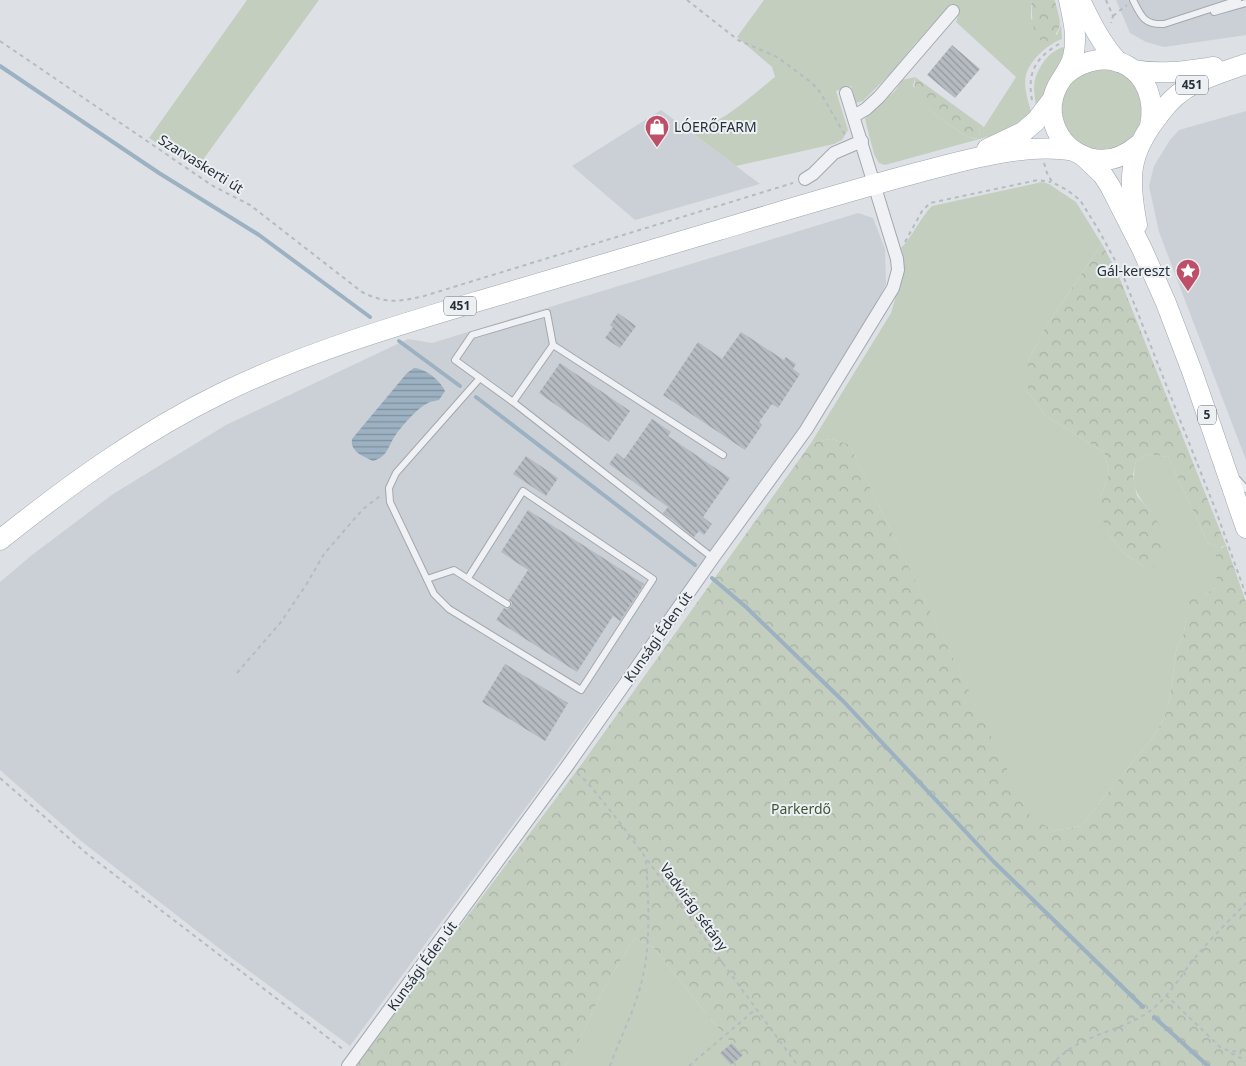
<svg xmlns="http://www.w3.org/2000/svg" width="1246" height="1066" font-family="'Noto Sans',sans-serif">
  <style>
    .built { fill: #cbd0d6 }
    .green { fill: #c4cebf }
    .forest { fill: url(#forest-crowns) }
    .water { fill: url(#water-rules) }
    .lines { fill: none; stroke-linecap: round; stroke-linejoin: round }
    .stream { stroke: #9cb1c1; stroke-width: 4 }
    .building { fill: url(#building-back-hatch) }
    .lane-casing { stroke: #a3a8ae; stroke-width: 8 }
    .street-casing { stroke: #a3a8ae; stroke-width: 14 }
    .primary-casing { stroke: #9ea6af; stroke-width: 21 }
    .path { stroke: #b7bbc0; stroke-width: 2; stroke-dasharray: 4 4; stroke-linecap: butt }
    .lane { stroke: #eff1f4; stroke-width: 6 }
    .street { stroke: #eff1f4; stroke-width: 12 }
    .primary { stroke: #fff; stroke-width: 20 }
    .labels { text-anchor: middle; stroke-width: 4; stroke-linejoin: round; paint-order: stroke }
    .shield { fill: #ecf0f3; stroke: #636a72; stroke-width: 1 }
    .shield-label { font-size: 12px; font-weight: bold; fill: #28303a }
    .poi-label { font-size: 14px; fill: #28303a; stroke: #ecf0f3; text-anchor: start }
    .street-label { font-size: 14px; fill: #28303a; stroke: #ecf0f3 }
    .park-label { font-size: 14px; fill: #3f5437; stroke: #ecf0f3 }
  </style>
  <defs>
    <pattern id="forest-crowns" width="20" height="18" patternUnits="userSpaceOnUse" patternTransform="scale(1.25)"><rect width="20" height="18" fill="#c4cebf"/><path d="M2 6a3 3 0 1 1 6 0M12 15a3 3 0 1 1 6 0" fill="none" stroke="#a8b1a5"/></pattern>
    <pattern id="water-rules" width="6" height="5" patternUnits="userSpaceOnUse" patternTransform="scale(1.25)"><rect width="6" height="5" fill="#9cb1c1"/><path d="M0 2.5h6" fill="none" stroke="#7f909e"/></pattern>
    <pattern id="building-back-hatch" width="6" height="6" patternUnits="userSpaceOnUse" patternTransform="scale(1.25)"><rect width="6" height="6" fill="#b5bbc1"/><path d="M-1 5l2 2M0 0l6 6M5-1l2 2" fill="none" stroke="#93989e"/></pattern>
  </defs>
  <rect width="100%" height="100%" fill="#dde1e5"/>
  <g class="built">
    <path d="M1116,0H1246V35L1164,47L1146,42L1130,33Z"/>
    <path d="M661,110L760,184L635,220L572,166Z"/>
    <path d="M1246,111V460L1159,232L1149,186L1154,166L1170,140L1179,130Z"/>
    <path d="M858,213L873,218L885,249L886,284L859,338L801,426L544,783L350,1046L233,959L81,841L0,770V582L32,555L113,494L226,425L408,339L432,343Z"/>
  </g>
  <g class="green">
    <path d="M247,0H319L197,168L149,138Z"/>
    <path d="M764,0H1031V19L1057,35L1061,25L1062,39C1048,44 1030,60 1026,75C1023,88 1029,103 1032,115L1005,132L885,165L879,163L874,154L865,119L867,114L895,91L902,80L915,77L913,86L930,111L966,136L976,139L979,137L980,128L984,127L1016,77L956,22L958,16L957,7L951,4L914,45L893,71L863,101L856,103L851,86L836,91L848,130L842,140L834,144L736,166L688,130C716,130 753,94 775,77L772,67L737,37Z"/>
    <path d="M1064,47V55L1037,113C1034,89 1030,81 1045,60C1051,53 1056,49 1064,47Z"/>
    <path d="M1078,67L1132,71L1150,116L1121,155L1069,146L1055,96Z"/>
    <path d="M1042,182L1049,184L1076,202L1102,244L1046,326L1028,361V392L1046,416L1104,452L1109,473L1100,498L1109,535L1125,554L1145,567L1151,511C1135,494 1131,485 1136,461L1149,454L1168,457L1208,543L1215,546L1220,541L1221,533L1226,545L1221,547L1217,574V587L1205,594L1186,600V620L1183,636L1176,651L1170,697L1164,719L1153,737L1081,826L1053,831L1029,815L849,444L831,439L811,443L891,313L898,289L899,250C913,237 919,219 932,206Z"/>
    <path d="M635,938L653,947L713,1022L743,1055L731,1066H565C576,1049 583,1032 592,1013C604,987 619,962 635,938Z"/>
  </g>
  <g class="forest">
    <path d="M1031,0H1054L1055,1C1060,22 1066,28 1046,42L1040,40C1030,26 1033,16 1031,0Z"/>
    <path d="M915,77L984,127L980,128L979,137L977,139L966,136L930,111L914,93Z"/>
    <path d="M1102,244L1118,274L1221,533L1220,542L1215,546L1208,543L1168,457L1149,454L1136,461L1133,475L1137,496L1151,511L1162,529L1164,542L1157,564L1153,567H1145L1125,554L1109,535L1101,516L1100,498L1109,473L1104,452L1046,416L1028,392V361L1046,326Z"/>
    <path d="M831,439L849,444L1029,814L1053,831L1081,826L1153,737L1164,719L1170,697L1176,651L1183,636L1186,620V600L1193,592L1205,594L1217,587L1216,552L1226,545L1246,602V1066H731L742,1055L713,1022L653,947L635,938C619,962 604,987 592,1013C583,1032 576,1049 565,1066H355L581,765L811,443Z"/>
  </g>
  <path class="water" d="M414,368C426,369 440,380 445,391L439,400C436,401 431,401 428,403C416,409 400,428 393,439C387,450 386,457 373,461C363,456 350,452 352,439L407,373Z"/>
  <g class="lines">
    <g class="stream">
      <path d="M0,66L159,173L259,235L370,317"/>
      <path d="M399,341L460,386"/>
      <path d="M476,397L695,565"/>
      <path d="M712,578L746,607L844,702L994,862L1143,1007"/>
      <path d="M1154,1017L1208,1066"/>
    </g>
  </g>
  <g class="building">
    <path d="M952,45L980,69L955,98L927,75Z"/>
    <path d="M618,313L636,326L620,348L605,338L613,327L610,325Z"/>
    <path d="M741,332L784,360L786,357L796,364L793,369L800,374L778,408L772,404L759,422L762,425L745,450L663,395L698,342L722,359Z"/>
    <path d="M560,363L630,411L609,442L539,393Z"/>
    <path d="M652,419L671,432L668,436L730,478L703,517L712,524L704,535L699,531L694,537L663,513L668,507L609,464L617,453L624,459Z"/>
    <path d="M526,456L558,478L546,496L513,474Z"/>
    <path d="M528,510L644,584L620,621L613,616L577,672L496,620L504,608L507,609L511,607L512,602L509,600L528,570L501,552Z"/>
    <path d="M505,664L568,703L545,741L482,702Z"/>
    <path d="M732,1043L743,1055L731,1065L720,1053Z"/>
  </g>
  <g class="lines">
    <defs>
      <g id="lane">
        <path d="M1133,0C1141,16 1144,25 1164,24L1238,0"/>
        <path d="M1214,12L1246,3"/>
        <path d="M553,345L723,455"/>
        <path d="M513,402L553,345L547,313L472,335L455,360L513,402L713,558"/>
        <path d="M1237,479L1246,489"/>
        <path d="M468,578L523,491L653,579L581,690L449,609L434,594L390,502L389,488L396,473L480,378"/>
        <path d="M427,579L454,570L507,604"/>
      </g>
      <g id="street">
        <path d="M854,116L866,109L879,97L953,11"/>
        <path d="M805,179L813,174L834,153L862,141"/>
        <path d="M348,1066L568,765L713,558L806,430L893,288L898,270L897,259L846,93"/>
      </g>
      <g id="primary">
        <path d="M1069,0C1073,19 1078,37 1073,57C1070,69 1062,77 1057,87C1043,116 1059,149 1089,158C1107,163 1124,157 1138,145"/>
        <path d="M1080,0C1091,23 1101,43 1118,62"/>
        <path d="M1134,70C1163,75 1186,71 1214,67"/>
        <path d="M1065,75C1108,39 1161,70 1150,126"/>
        <path d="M987,149L1023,132L1036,121L1052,100"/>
        <path d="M1083,156L1103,175L1110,186L1142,249L1166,303L1193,374L1246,528"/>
        <path d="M1137,225C1128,178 1128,154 1159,115C1169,101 1181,90 1196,83C1212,75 1229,70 1246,64"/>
        <path d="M0,540C70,484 142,432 222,393C304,353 392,327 479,301C559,277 639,254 719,230C786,210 852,190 920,172C965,160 1027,142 1074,151"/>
      </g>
    </defs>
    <use href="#lane" class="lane-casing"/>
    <use href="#street" class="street-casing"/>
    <use href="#primary" class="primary-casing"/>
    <g class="path">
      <path d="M687,0L738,40L777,57L812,83L820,92L845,135"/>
      <path d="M1106,0L1113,16L1111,23"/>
      <path d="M1113,16L1127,5"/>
      <path d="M0,41L213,186L250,205L362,292C386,304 398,302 424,296L793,183"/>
      <path d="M1032,100C1027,73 1035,58 1059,44"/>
      <path d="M1044,163L1047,173L1052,182L1067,190L1080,200L1098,229L1122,273L1216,511L1246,595"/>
      <path d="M905,242L922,211L930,203L1038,180L1051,182"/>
      <path d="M237,673L281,622L306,585L324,554L363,509L380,496"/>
      <path d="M577,773L588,783L621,824L798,1066"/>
      <path d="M0,778L86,853L344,1050"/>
      <path d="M1166,995L1220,1047C1229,1052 1236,1053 1246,1048"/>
      <path d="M1231,1053L1246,1061"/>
      <path d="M610,1066C621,1035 638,1004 644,971C651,935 648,895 646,859"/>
      <path d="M689,1066L756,1009"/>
      <path d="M1051,1066C1078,1032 1126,1033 1156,1006C1171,993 1182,974 1194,959C1210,939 1229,921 1246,903"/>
    </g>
    <use href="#lane" class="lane"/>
    <use href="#street" class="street"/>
    <use href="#primary" class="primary"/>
  </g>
  <defs>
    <symbol id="shop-pin" viewBox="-11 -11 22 30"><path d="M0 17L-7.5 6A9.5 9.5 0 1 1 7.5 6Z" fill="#bd4f69" stroke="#ecf0f3"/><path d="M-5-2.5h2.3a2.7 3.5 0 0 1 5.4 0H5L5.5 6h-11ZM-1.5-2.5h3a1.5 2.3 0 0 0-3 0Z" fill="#fff"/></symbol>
    <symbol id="sight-pin" viewBox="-11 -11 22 30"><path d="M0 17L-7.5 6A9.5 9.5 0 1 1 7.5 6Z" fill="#bd4f69" stroke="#ecf0f3"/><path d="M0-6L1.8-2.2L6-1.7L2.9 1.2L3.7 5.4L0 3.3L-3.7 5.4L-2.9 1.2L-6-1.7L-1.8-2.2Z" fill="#fff"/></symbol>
  </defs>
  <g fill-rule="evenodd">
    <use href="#shop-pin" x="643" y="113" width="28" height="38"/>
    <use href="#sight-pin" x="1174" y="257" width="28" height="38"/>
  </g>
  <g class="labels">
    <g class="shield">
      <rect x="1176" y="75.5" width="32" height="19" rx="4"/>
      <rect x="444" y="296.5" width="32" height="19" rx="4"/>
      <rect x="1198" y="405.5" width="18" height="19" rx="4"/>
    </g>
    <g class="shield-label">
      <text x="1192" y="89">451</text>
      <text x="460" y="310">451</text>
      <text x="1207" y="419">5</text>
    </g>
    <g class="poi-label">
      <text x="674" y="132">LÓERŐFARM</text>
      <text x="1170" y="276" text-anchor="end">Gál-kereszt</text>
    </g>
    <g class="street-label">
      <text transform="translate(201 164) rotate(32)" y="5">Szarvaskerti út</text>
      <text transform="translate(658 637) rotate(-55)" y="5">Kunsági Éden út</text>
      <text transform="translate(694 907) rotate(54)" y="5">Vadvirág sétány</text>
      <text transform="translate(422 966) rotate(-54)" y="5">Kunsági Éden út</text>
    </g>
    <g class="park-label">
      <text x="801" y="814">Parkerdő</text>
    </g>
  </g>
</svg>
